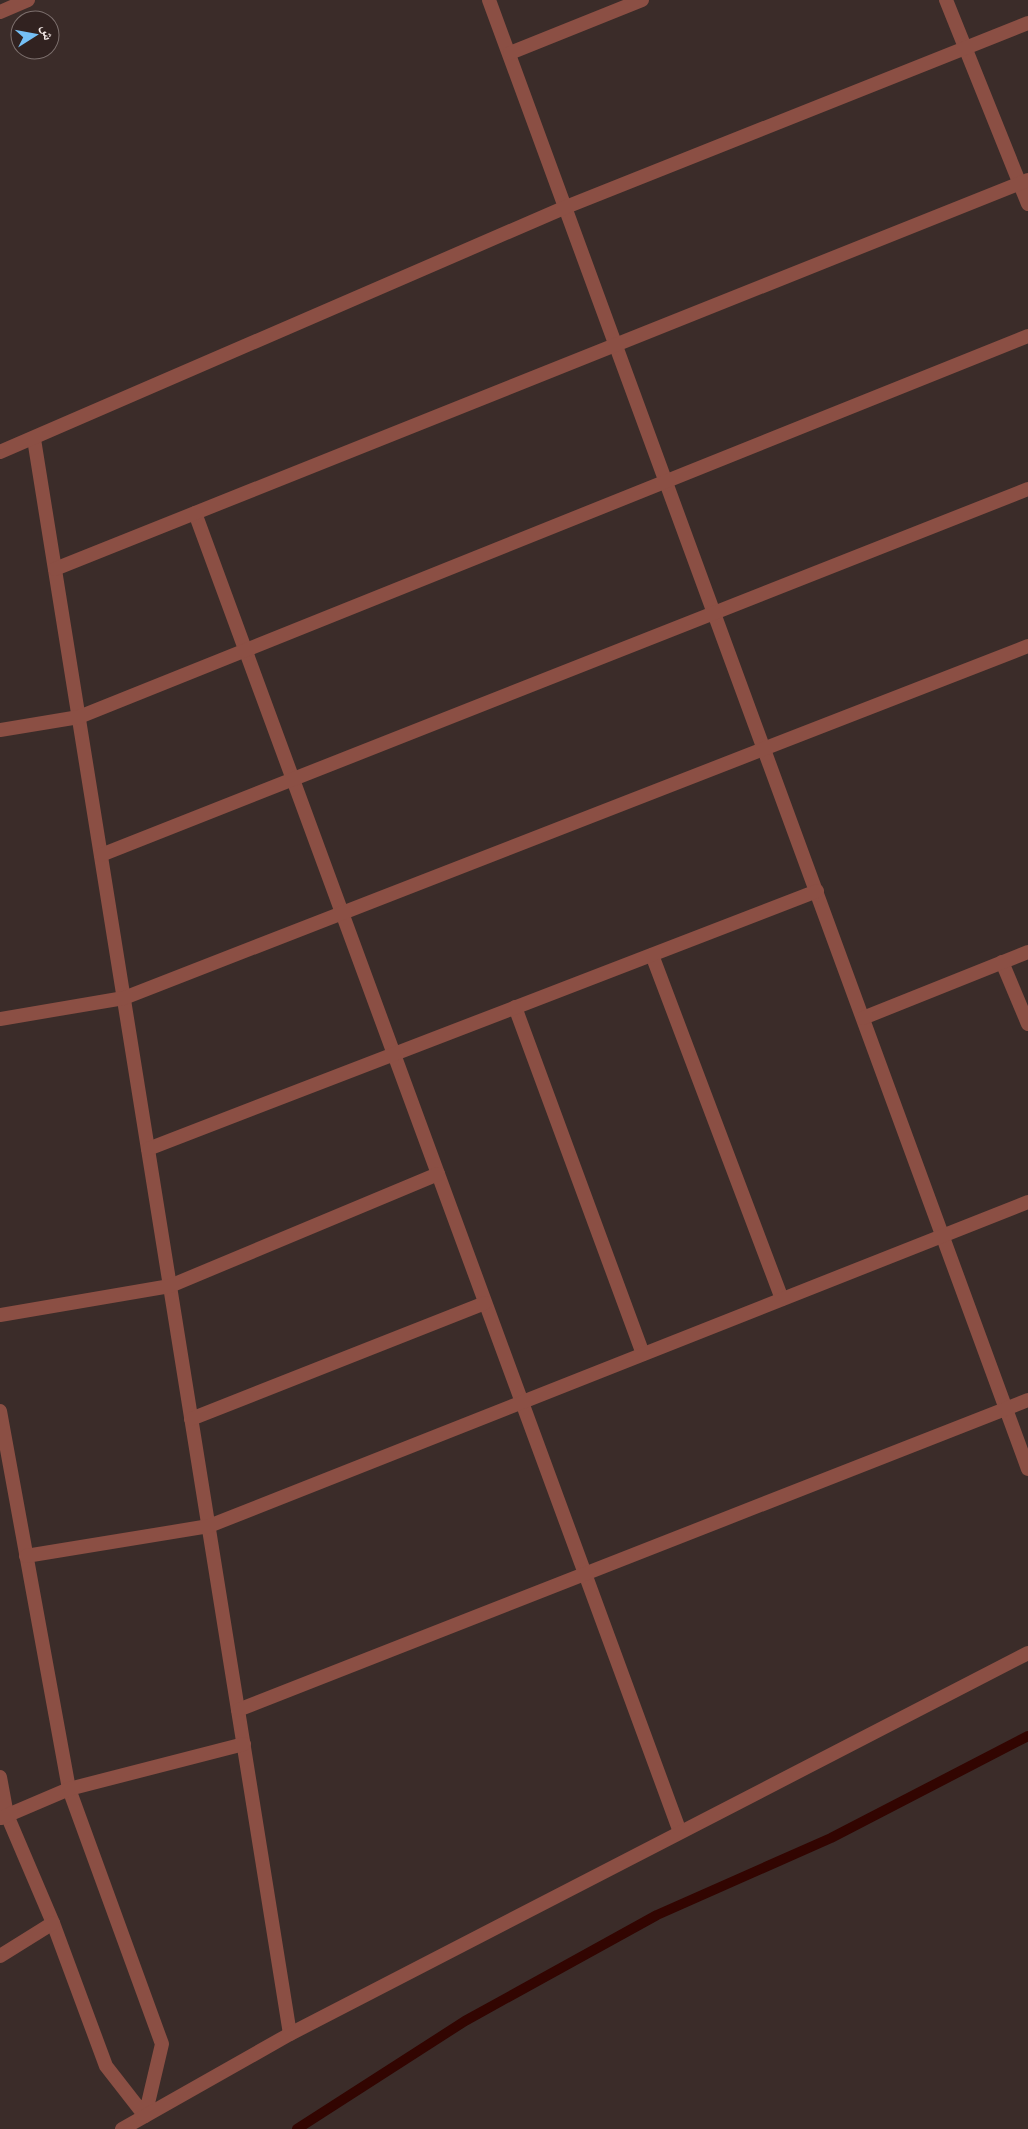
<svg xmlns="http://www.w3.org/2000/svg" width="1028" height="2129" font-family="'Source Sans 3','Noto Naskh Arabic',sans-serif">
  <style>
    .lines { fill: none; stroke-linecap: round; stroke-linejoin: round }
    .stream { stroke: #320501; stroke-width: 10 }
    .minor { stroke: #8b4f44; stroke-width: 14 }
  </style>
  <rect width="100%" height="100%" fill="#3b2c29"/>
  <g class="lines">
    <path class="stream" d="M297,2129L465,2021L657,1915L831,1838L1028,1736"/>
    <g class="minor">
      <path d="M489,0L1028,1469"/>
      <path d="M946,0L1028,204"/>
      <path d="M0,12L28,0"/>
      <path d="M510,53L642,0"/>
      <path d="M34,439L290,2034"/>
      <path d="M0,452L566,207L1028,23"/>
      <path d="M195,513L680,1832"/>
      <path d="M55,569L1028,180"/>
      <path d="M0,730L79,717L1028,336"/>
      <path d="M101,855L1028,489"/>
      <path d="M652,955L782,1299"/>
      <path d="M1002,962L1028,1024"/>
      <path d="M515,1007L643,1354"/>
      <path d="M863,1018L1028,952"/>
      <path d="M0,1019L124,998L1028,646"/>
      <path d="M148,1149L817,891"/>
      <path d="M0,1315L170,1286L438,1174"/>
      <path d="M0,1411L69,1789L162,2044L145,2116L106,2066L53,1923L7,1815L0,1777"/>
      <path d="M191,1419L485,1303"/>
      <path d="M26,1556L209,1526L1028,1202"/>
      <path d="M238,1710L1028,1400"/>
      <path d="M1,1818L69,1789L244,1744"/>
      <path d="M0,1956L53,1923"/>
      <path d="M122,2129L290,2034L1028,1653"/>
    </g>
  </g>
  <g transform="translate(35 35) rotate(79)"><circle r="24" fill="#312220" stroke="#7d706e"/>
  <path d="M0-4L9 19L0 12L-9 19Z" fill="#75c0f6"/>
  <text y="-8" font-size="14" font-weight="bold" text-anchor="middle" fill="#f0e6e4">ش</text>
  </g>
</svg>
